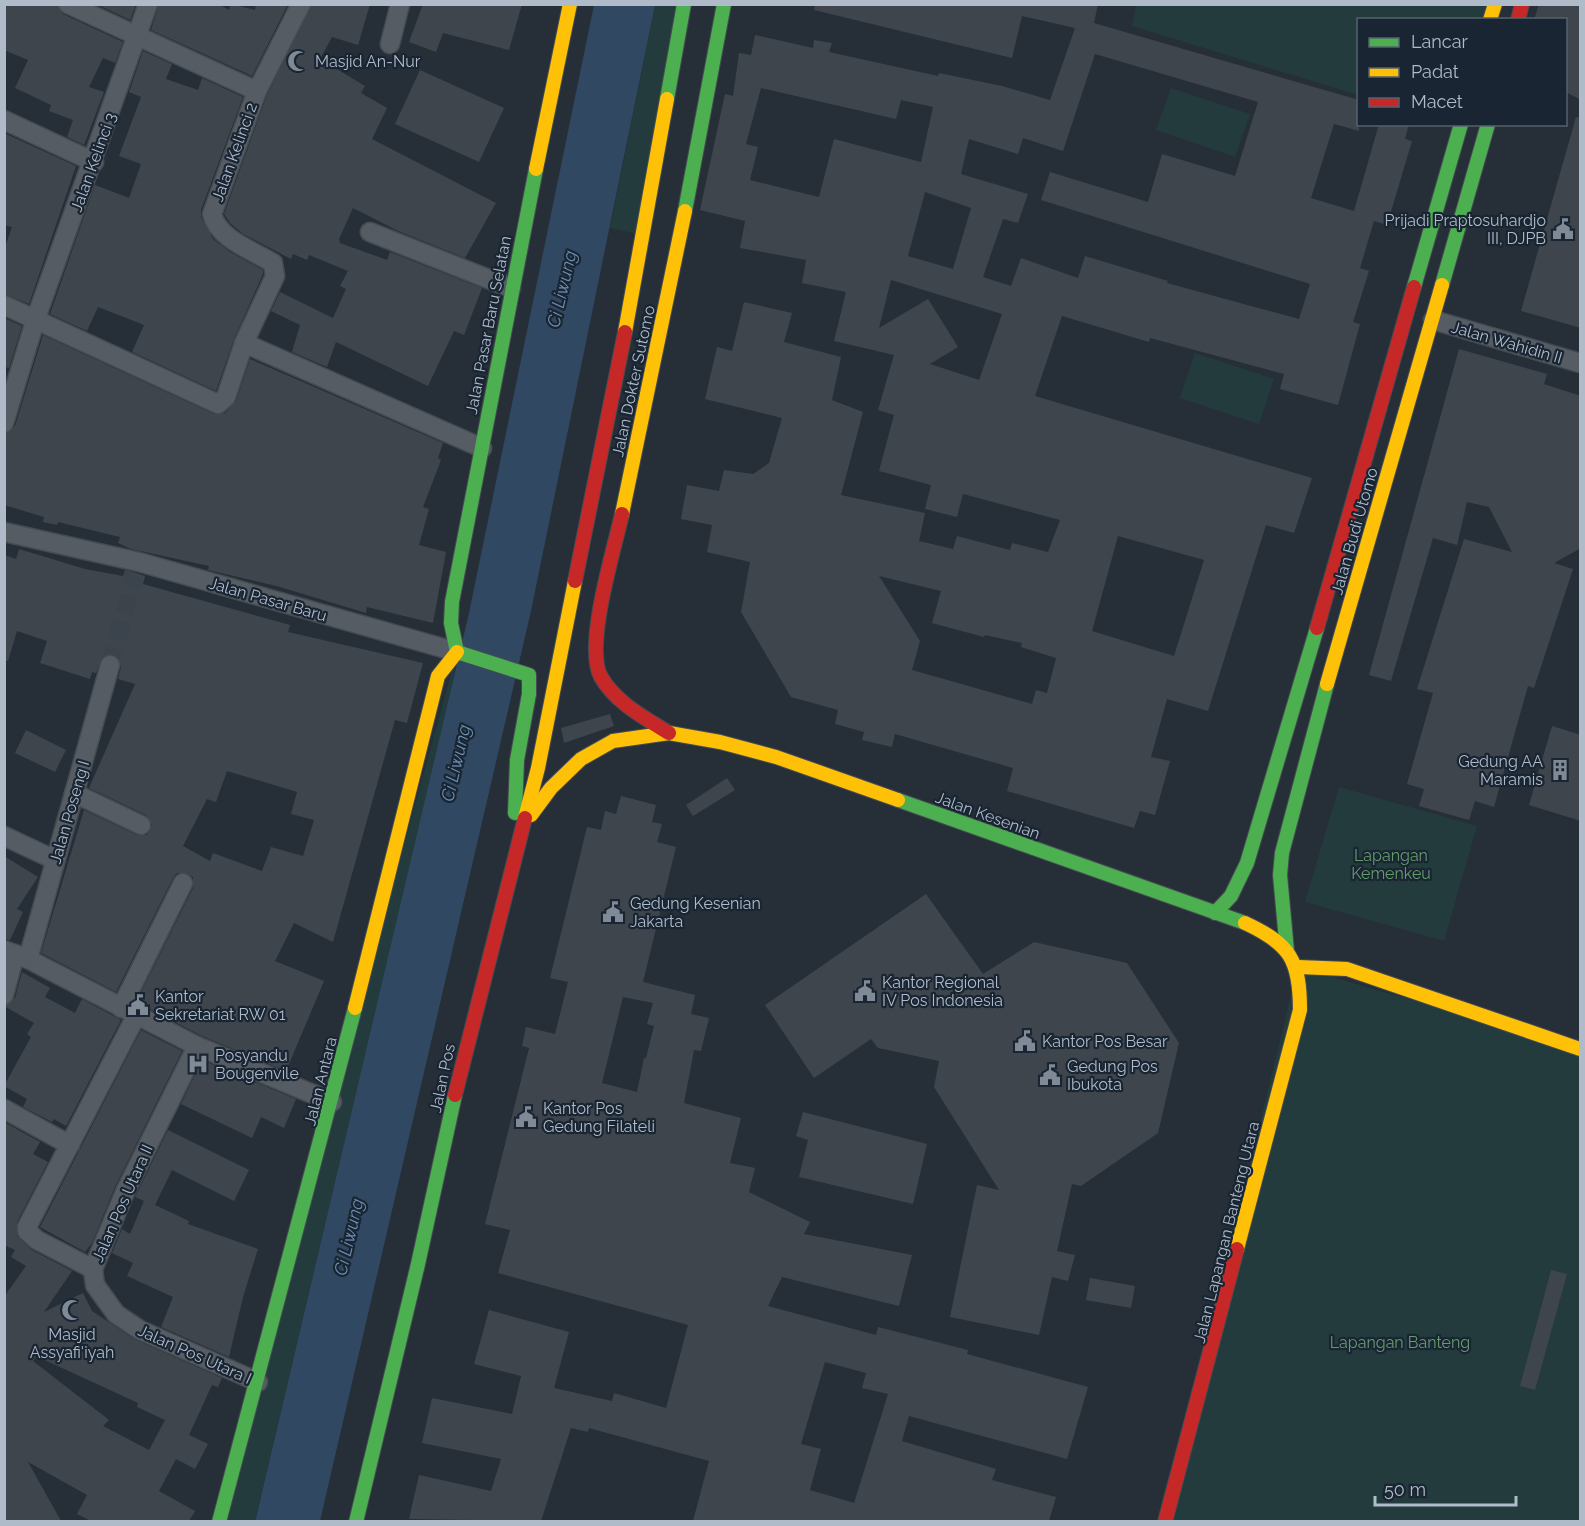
<svg xmlns="http://www.w3.org/2000/svg" width="1585" height="1526" font-family="Raleway,sans-serif">
  <style>
    .green { fill: #233b3d }
    .water { fill: #304862 }
    .building { fill: #3e454d; fill-rule: evenodd }
    .lines { fill: none; stroke-linecap: round; stroke-linejoin: round }
    .street-tunnel { stroke: #3b444d; stroke-width: 18; stroke-dasharray: 18 9; stroke-linecap: butt }
    .street-casing { stroke: #454b51; stroke-width: 21 }
    .fast-casing { stroke: #454b51; stroke-width: 16 }
    .slow-casing { stroke: #454b51; stroke-width: 16 }
    .jam-casing { stroke: #454b51; stroke-width: 16 }
    .street { stroke: #565c64; stroke-width: 18 }
    .fast { stroke: #4caf50; stroke-width: 14 }
    .slow { stroke: #ffc107; stroke-width: 14 }
    .jam { stroke: #c62828; stroke-width: 14 }
    .labels { text-anchor: middle; stroke-width: 4.5; stroke-linejoin: round; paint-order: stroke }
    .poi-label { font-size: 16px; fill: #afbbc9; stroke: #192532; text-anchor: start }
    .street-label { font-size: 16px; fill: #afbbc9; stroke: #192532 }
    .park-label { font-size: 16px; fill: #649c6c; stroke: #192532 }
    .water-label { font-size: 18px; font-style: italic; fill: #6c8eb0; stroke: #192532 }
  </style>
  <rect width="100%" height="100%" fill="#262f37"/>
  <g class="green">
    <path d="M655,5H685L642,235L610,228Z"/>
    <path d="M1136,5H1495L1490,19L1358,20V95L1132,26Z"/>
    <path d="M1171,88L1250,114L1235,157L1156,130Z"/>
    <path d="M1195,353L1274,379L1259,424L1180,398Z"/>
    <path d="M457,652L453,683L255,1521L219,1522Z"/>
    <path d="M1339,787L1477,826L1444,941L1305,902Z"/>
    <path d="M1298,967L1580,1049V1521L1163,1522Z"/>
  </g>
  <path class="water" d="M594,5H655L531,611L320,1521L255,1522L469,613Z"/>
  <g class="building">
    <path d="M4,4H57L63,14L123,42L115,63L103,58L89,87L104,92L84,145L67,137L73,120L49,111L51,105L15,88L28,60L4,50Z"/>
    <path d="M96,4H136L130,20Z"/>
    <path d="M159,4H218L229,10L231,4L255,10L256,4H288L252,76L151,30Z"/>
    <path d="M312,4H370L358,45L332,37L320,59L365,86L361,93L387,108L372,139L496,203L465,258L398,231L353,208L339,239L340,243L387,260L390,252L482,288L464,335L454,331L428,386L336,342L327,367L292,352L300,325L271,311L280,292L333,318L346,289L340,286L348,271L309,255L307,260L293,254L291,259L243,234L230,223L224,214L267,95Z"/>
    <path d="M423,4H522L509,50L443,33L436,52L409,42Z"/>
    <path d="M815,4H1098L1094,23L1359,100V131L1334,124L1311,198L1354,211L1379,124H1409L1405,139L1412,141L1387,225L1374,221L1360,268L1369,271L1353,322L1360,324L1338,405L1280,389L1284,374L1150,338L1149,342L1062,316L1035,396L1312,478L1294,533L1266,525L1208,711L1167,699L1151,757L1170,761L1155,815L1140,811L1134,828L1007,791L1013,768L895,734L892,747L862,740L864,732L835,724L838,710L791,697L741,612L750,562L707,552L712,525L681,519L687,485L719,491L724,470L753,474L769,463L782,418L705,399L717,347L732,351L744,302L792,313L784,342L841,357L832,400L863,412L841,495L925,513L919,541L953,549L957,536L1010,550L1012,543L1048,552L1060,520L963,494L957,517L925,509L931,485L879,471L894,415L878,410L894,355L834,341L846,292L802,283L806,260L740,248L745,221L700,210L725,94L733,96L739,53L751,55L755,35L813,48L814,40L832,43L829,52L938,76L939,73L1002,86L1050,100L1075,28L1022,16L1012,58L814,10ZM1095,54L1258,102L1235,176L1162,154L1148,202L1050,172L1041,200L1310,284L1299,319L1167,283L1168,281L1085,256L1078,278L1021,258L1011,286L983,277L1003,219L1018,223L1028,194L961,174L969,139L1018,154L1023,138L1063,151ZM761,88L896,119L901,100L933,107L921,162L834,139L819,197L750,180L758,147L746,144ZM925,192L971,208L953,269L908,256ZM891,280L1002,314L979,380L930,364L958,347L928,299L879,328ZM1118,536L1204,560L1174,656L1092,631ZM879,576L941,591L932,623L984,637L985,635L1022,643L1021,647L1056,658L1047,693L1036,690L1032,704L912,670L920,641Z"/>
    <path d="M1539,4H1581V100L1566,92V20H1534Z"/>
    <path d="M143,51L172,64L166,79L198,90L202,78L243,97L201,210V217L213,239L230,252L263,270V274L234,339L216,391L132,352L144,325L98,307L87,331L50,314L95,185L129,198L141,164L119,156L141,97L129,92Z"/>
    <path d="M420,70L504,108L479,162L395,124Z"/>
    <path d="M1576,117L1581,118V328L1521,311Z"/>
    <path d="M4,133L76,166L29,304L4,294V250L12,227L4,225Z"/>
    <path d="M4,318L22,326L9,368L4,367Z"/>
    <path d="M43,335L214,414L225,413L236,401L250,359L443,443L438,458L441,460L423,507L429,509L419,545L446,552L433,623L367,607L366,613L280,587L208,570L209,566L131,549L118,543L120,537L58,522L57,525L43,522L44,517L4,505V434L15,426Z"/>
    <path d="M1459,349L1547,374L1544,384L1581,396V548L1554,563L1573,569L1534,688L1528,686L1494,807L1475,801L1469,820L1419,806L1424,789L1407,784L1433,693L1417,689L1464,539L1512,552L1489,507L1467,502L1457,545L1433,538L1391,681L1369,675Z"/>
    <path d="M19,549L85,569L123,576L125,570L136,573L145,576L143,584L290,625L288,632L423,663L407,723L395,720L333,942L294,923L275,961L324,981L286,1071L202,1036L136,1002L193,888V877L187,873H177L173,878L116,992L41,953L84,810L137,835H147L152,825L146,815L89,788L135,684L118,679L121,667L118,658L112,654L103,657L96,673L92,672L90,679L40,663L47,641L17,631L8,661L4,660V555L16,559ZM227,771L297,792L291,814L314,820L303,856L271,847L262,871L213,853L210,861L183,846L207,799L216,802Z"/>
    <path d="M610,714L614,726L564,743L561,728Z"/>
    <path d="M1552,726L1581,735V821L1529,805Z"/>
    <path d="M26,730L66,750L55,772L15,753Z"/>
    <path d="M727,778L735,790L693,816L686,805Z"/>
    <path d="M621,796L656,805L652,822L662,824L657,842L676,847L643,982L695,995L691,1014L709,1018L701,1051L694,1050L684,1103L741,1118L730,1163L755,1168L749,1192L810,1222L804,1234L912,1255L899,1306L782,1277L768,1306L876,1335L878,1327L968,1350L967,1354L1088,1387L1067,1459L909,1416L902,1441L996,1469L992,1480L1056,1497L1049,1521H693L709,1461L589,1428L588,1432L571,1428L541,1521L409,1519L419,1475L491,1491L501,1459L422,1443L432,1398L512,1414L521,1376L474,1364L489,1310L569,1332L554,1388L612,1401L614,1393L666,1408L688,1325L498,1273L510,1230L485,1224L529,1048L522,1046L526,1027L555,1034L568,982L550,978L587,827L601,830L605,811L616,814ZM623,997L653,1003L647,1024L654,1026L646,1058H644L637,1092L602,1083ZM825,1362L866,1373L862,1388L888,1394L854,1503L810,1490L821,1449L801,1444Z"/>
    <path d="M4,856L38,877L17,909L23,912L10,940L4,939Z"/>
    <path d="M926,894L983,974L1034,942L1127,963L1179,1043L1158,1133L1081,1186L1072,1184L1057,1251L1075,1255L1068,1281L1052,1277L1039,1335L950,1317L977,1185L999,1190L934,1087L939,1061L878,1048L871,1039L814,1078L765,1005Z"/>
    <path d="M22,972L50,988L45,997L75,1013L82,999L121,1020L66,1126L54,1119L52,1122L23,1107L27,1099L4,1086L31,1037L27,1034L34,1023L4,1006L15,998Z"/>
    <path d="M141,1030L182,1051L115,1187L92,1243L85,1252L40,1227Z"/>
    <path d="M202,1060L296,1099L284,1128L261,1117L252,1138L181,1104Z"/>
    <path d="M803,1112L927,1144L913,1204L799,1177L808,1140L796,1136Z"/>
    <path d="M4,1122L40,1142L33,1154L48,1162L17,1222V1236L32,1250L72,1271L44,1312L83,1293L92,1311L134,1339L222,1378L218,1387L212,1385L189,1435L208,1444L195,1469L176,1459L159,1491L195,1511L189,1521H91L77,1514L87,1495L28,1462L61,1521H4V1297L26,1266L11,1257L15,1250L4,1245ZM36,1356L138,1403L137,1407L165,1420L149,1450L103,1426L109,1420L33,1361Z"/>
    <path d="M168,1130L249,1170L234,1201L172,1170L155,1205L189,1221L188,1224L258,1249L243,1297L229,1357L161,1327L173,1297L127,1276L133,1263L112,1253L122,1229L130,1234L144,1201L135,1197Z"/>
    <path d="M1551,1270L1567,1274L1535,1390L1520,1386Z"/>
    <path d="M1090,1278L1135,1286L1131,1308L1086,1300Z"/>
  </g>
  <g class="lines">
    <path class="street-tunnel" d="M110,665L135,575"/>
    <defs>
      <g id="street">
        <path d="M68,4L257,91"/>
        <path d="M390,44L400,4"/>
        <path d="M4,120L94,162"/>
        <path d="M370,232L511,288"/>
        <path d="M4,305L218,404L226,397L244,343L275,276L273,263C252,250 218,239 212,214L257,91L301,4"/>
        <path d="M1433,320L1580,363"/>
        <path d="M244,343L482,448"/>
        <path d="M4,423L36,318L148,4"/>
        <path d="M4,532L139,562L457,652"/>
        <path d="M74,793L141,825"/>
        <path d="M4,836L55,860"/>
        <path d="M4,950L28,959L197,1046L332,1102"/>
        <path d="M28,959L110,665"/>
        <path d="M4,995L15,954"/>
        <path d="M121,1008L183,883"/>
        <path d="M197,1046L125,1192L93,1269L95,1285L116,1314L140,1330L258,1382"/>
        <path d="M4,1109L70,1145"/>
        <path d="M93,1269L37,1240L27,1231V1227L136,1016"/>
      </g>
      <g id="fast">
        <path d="M667,99L684,4"/>
        <path d="M685,211L724,4"/>
        <path d="M1442,285L1488,124"/>
        <path d="M1414,287L1461,124"/>
        <path d="M457,652L451,623L452,602L536,169"/>
        <path d="M457,652L529,675V694L517,760L515,813"/>
        <path d="M898,800L1245,923"/>
        <path d="M1215,913L1231,896L1247,863L1317,628"/>
        <path d="M1287,951L1280,875L1282,853L1327,684"/>
        <path d="M219,1522L355,1008"/>
        <path d="M356,1522L418,1264L455,1095"/>
      </g>
      <g id="slow">
        <path d="M1490,20L1495,4"/>
        <path d="M536,169L570,4"/>
        <path d="M625,332L667,99"/>
        <path d="M622,514L685,211"/>
        <path d="M1327,684L1442,285"/>
        <path d="M531,815L551,788L581,759L613,741L669,733L720,742L776,757L898,800"/>
        <path d="M525,818L538,768L575,581"/>
        <path d="M1298,967L1347,969L1580,1049"/>
        <path d="M355,1008L438,676L457,652"/>
        <path d="M1237,1249L1300,1010C1300,960 1290,944 1245,923"/>
      </g>
      <g id="jam">
        <path d="M1518,20L1522,4"/>
        <path d="M622,514C614,550 584,647 601,677C616,703 645,718 669,733"/>
        <path d="M575,581L625,332"/>
        <path d="M1317,628L1414,287"/>
        <path d="M455,1095L525,818"/>
        <path d="M1165,1522L1237,1249"/>
      </g>
    </defs>
    <use href="#street" class="street-casing"/>
    <use href="#fast" class="fast-casing"/>
    <use href="#slow" class="slow-casing"/>
    <use href="#jam" class="jam-casing"/>
    <use href="#street" class="street"/>
    <use href="#fast" class="fast"/>
    <use href="#slow" class="slow"/>
    <use href="#jam" class="jam"/>
  </g>
  <defs>
    <symbol id="mosque-bare" viewBox="-9 -9 18 18"><path d="M3.5-4.9A6 6 0 1 0 3.5 4.9A5 5 0 1 1 3.5-4.9Z" fill="#7f8a96" stroke="#192532" stroke-width="2.5" paint-order="stroke"/></symbol>
    <symbol id="civic-bare" viewBox="-9 -9 18 18"><path d="M-.6-6.5H3V-4.5H.6V-3L4-1V1h2V6H-6V1h2V-1L-.6-3ZM-1.2 2.5V6h2.4V2.5Z" fill="#7f8a96" stroke="#192532" stroke-width="2.5" paint-order="stroke"/></symbol>
    <symbol id="building-bare" viewBox="-9 -9 18 18"><path d="M-4-6H4V6H1V3H-1V6H-4ZM-2.5-4.3h1.7v1.8h-1.7ZM.8-4.3h1.7v1.8H.8ZM-2.5-1h1.7V.8h-1.7ZM.8-1h1.7V.8H.8Z" fill="#7f8a96" stroke="#192532" stroke-width="2.5" paint-order="stroke"/></symbol>
    <symbol id="hospital-bare" viewBox="-9 -9 18 18"><path d="M-5-5h3v3.5h4V-5h3V5h-3V1.5h-4V5h-3Z" fill="#7f8a96" stroke="#192532" stroke-width="2.5" paint-order="stroke"/></symbol>
  </defs>
  <g fill-rule="evenodd">
    <use href="#mosque-bare" x="283" y="46" width="30" height="30"/>
    <use href="#civic-bare" x="1548" y="214" width="30" height="30"/>
    <use href="#building-bare" x="1545" y="755" width="30" height="30"/>
    <use href="#civic-bare" x="598" y="897" width="30" height="30"/>
    <use href="#civic-bare" x="850" y="976" width="30" height="30"/>
    <use href="#civic-bare" x="123" y="990" width="30" height="30"/>
    <use href="#civic-bare" x="1010" y="1026" width="30" height="30"/>
    <use href="#hospital-bare" x="183" y="1049" width="30" height="30"/>
    <use href="#civic-bare" x="1035" y="1060" width="30" height="30"/>
    <use href="#civic-bare" x="511" y="1102" width="30" height="30"/>
    <use href="#mosque-bare" x="57" y="1295" width="30" height="30"/>
  </g>
  <g class="labels">
    <g class="poi-label">
      <text x="315" y="67">Masjid An-Nur</text>
      <text x="1546" y="226" text-anchor="end">Prijadi Praptosuhardjo<tspan x="1546" dy="18">III, DJPB</tspan></text>
      <text x="1543" y="767" text-anchor="end">Gedung AA<tspan x="1543" dy="18">Maramis</tspan></text>
      <text x="630" y="909">Gedung Kesenian<tspan x="630" dy="18">Jakarta</tspan></text>
      <text x="882" y="988">Kantor Regional<tspan x="882" dy="18">IV Pos Indonesia</tspan></text>
      <text x="155" y="1002">Kantor<tspan x="155" dy="18">Sekretariat RW 01</tspan></text>
      <text x="1042" y="1047">Kantor Pos Besar</text>
      <text x="215" y="1061">Posyandu<tspan x="215" dy="18">Bougenvile</tspan></text>
      <text x="1067" y="1072">Gedung Pos<tspan x="1067" dy="18">Ibukota</tspan></text>
      <text x="543" y="1114">Kantor Pos<tspan x="543" dy="18">Gedung Filateli</tspan></text>
      <text x="72" y="1340" text-anchor="middle">Masjid<tspan x="72" dy="18">Assyafi'iyah</tspan></text>
    </g>
    <g class="street-label">
      <text transform="translate(234 152) rotate(-70)" y="6">Jalan Kelinci 2</text>
      <text transform="translate(93 162) rotate(-70)" y="6">Jalan Kelinci 3</text>
      <text transform="translate(488 325) rotate(-79)" y="6">Jalan Pasar Baru Selatan</text>
      <text transform="translate(1507 342) rotate(16)" y="6">Jalan Wahidin II</text>
      <text transform="translate(633 381) rotate(-78)" y="6">Jalan Dokter Sutomo</text>
      <text transform="translate(1354 531) rotate(-74)" y="6">Jalan Budi Utomo</text>
      <text transform="translate(268 599) rotate(16)" y="6">Jalan Pasar Baru</text>
      <text transform="translate(69 812) rotate(-74)" y="6">Jalan Poseng I</text>
      <text transform="translate(988 815) rotate(20)" y="6">Jalan Kesenian</text>
      <text transform="translate(442 1078) rotate(-78)" y="6">Jalan Pos</text>
      <text transform="translate(320 1081) rotate(-76)" y="6">Jalan Antara</text>
      <text transform="translate(122 1203) rotate(-66)" y="6">Jalan Pos Utara II</text>
      <text transform="translate(1226 1232) rotate(-76)" y="6">Jalan Lapangan Banteng Utara</text>
      <text transform="translate(195 1354) rotate(24)" y="6">Jalan Pos Utara I</text>
    </g>
    <g class="park-label">
      <text x="1391" y="861">Lapangan<tspan x="1391" dy="18">Kemenkeu</tspan></text>
      <text x="1400" y="1348">Lapangan Banteng</text>
    </g>
    <g class="water-label">
      <text transform="translate(562 289) rotate(-77)" y="6">Ci Liwung</text>
      <text transform="translate(456 763) rotate(-77)" y="6">Ci Liwung</text>
      <text transform="translate(349 1237) rotate(-77)" y="6">Ci Liwung</text>
    </g>
  </g>
  <rect width="1585" height="1526" fill="none" stroke="#afbbc9" stroke-width="12"/>
  <rect x="1357" y="18" width="210" height="108" fill="#192532" stroke="#55616e" stroke-width="1.5"/>
  <rect x="1369" y="38" width="30" height="9" fill="#4caf50" stroke="#55616e" stroke-width="1.5"/>
  <text x="1411" y="48" font-size="18" fill="#afbbc9">Lancar</text>
  <rect x="1369" y="68" width="30" height="9" fill="#ffc107" stroke="#55616e" stroke-width="1.5"/>
  <text x="1411" y="78" font-size="18" fill="#afbbc9">Padat</text>
  <rect x="1369" y="98" width="30" height="9" fill="#c62828" stroke="#55616e" stroke-width="1.5"/>
  <text x="1411" y="108" font-size="18" fill="#afbbc9">Macet</text>
  <path d="M1375 1496v9h141v-9" fill="none" stroke="#afbbc9" stroke-width="3"/>
  <text x="1384" y="1496" font-size="18" fill="#afbbc9" stroke="#192532" stroke-width="4.5" paint-order="stroke">50 m</text>
</svg>
